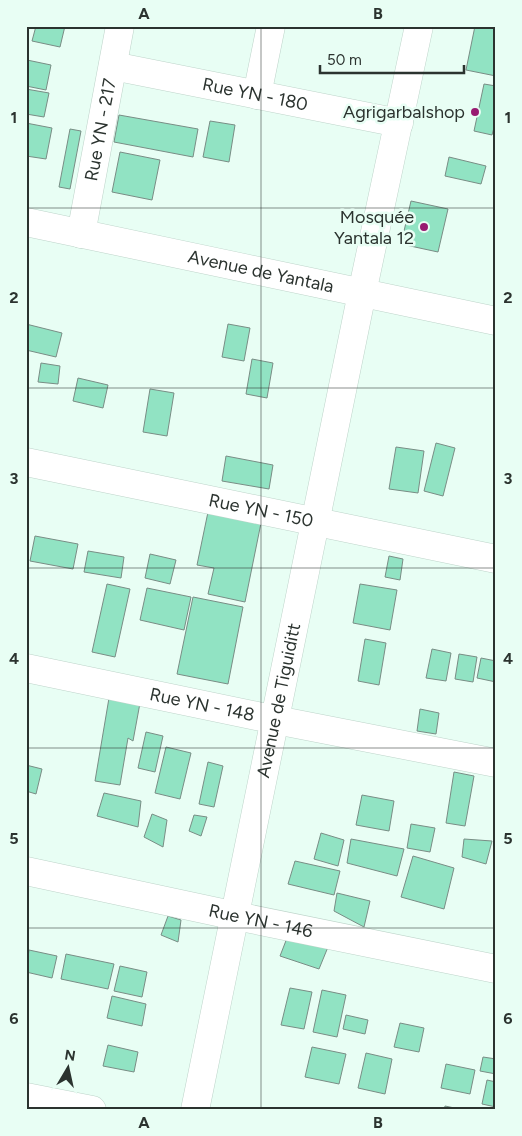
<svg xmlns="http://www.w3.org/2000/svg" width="522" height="1136" font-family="Figtree,sans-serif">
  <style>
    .building { fill: #91e3c3; stroke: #798d85 }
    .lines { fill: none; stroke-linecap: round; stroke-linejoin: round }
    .minor-casing { stroke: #bed4ca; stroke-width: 29 }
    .minor { stroke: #fff; stroke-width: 28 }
    .grid { fill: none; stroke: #2b332f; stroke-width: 1; stroke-opacity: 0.55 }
    .poi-dot { fill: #981a71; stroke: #e8fef4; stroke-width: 2 }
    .labels { text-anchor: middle; stroke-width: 5; stroke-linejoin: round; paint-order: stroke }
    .street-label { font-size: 18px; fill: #2b332f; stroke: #e8fef4 }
    .poi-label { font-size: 18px; fill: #2b332f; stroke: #e8fef4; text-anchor: end }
    .neatline { fill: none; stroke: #2b332f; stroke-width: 2 }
    .grid-label { font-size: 16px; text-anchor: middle; font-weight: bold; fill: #2b332f }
  </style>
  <rect width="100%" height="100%" fill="#e8fef4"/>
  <g class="building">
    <path d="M26,26H29L26,43Z"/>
    <path d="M36,26H65L60,47L32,41Z"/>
    <path d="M475,26L496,29V76L466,70Z"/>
    <path d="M27,60L51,65L46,90L26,86Z"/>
    <path d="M484,84L496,86V120L492,135L474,131Z"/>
    <path d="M26,89L49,93L44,117L26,114Z"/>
    <path d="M119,115L198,129L193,157L114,142Z"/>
    <path d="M210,121L235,125L229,162L203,157Z"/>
    <path d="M26,123L52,128L46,159L26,156Z"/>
    <path d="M70,129L81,131L70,189L59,187Z"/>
    <path d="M120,152L160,160L152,200L112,192Z"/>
    <path d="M449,157L486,166L481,184L445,176Z"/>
    <path d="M411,201L448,209L438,252L401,244Z"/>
    <path d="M26,324L62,333L56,357L26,350Z"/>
    <path d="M228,324L250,328L244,361L222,357Z"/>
    <path d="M252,359L273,363L267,398L246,394Z"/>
    <path d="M41,363L60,366L58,384L38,382Z"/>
    <path d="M78,378L108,385L103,408L73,401Z"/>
    <path d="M150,389L174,393L167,436L143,432Z"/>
    <path d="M436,443L455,448L443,496L424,491Z"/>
    <path d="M396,447L424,451L418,493L389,489Z"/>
    <path d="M226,456L273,465L269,489L222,481Z"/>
    <path d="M208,512L261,523L245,602L208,594L214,568L197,565Z"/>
    <path d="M35,536L78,544L73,569L30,561Z"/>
    <path d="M88,551L124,557L121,578L84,572Z"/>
    <path d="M150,554L176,560L170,584L145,578Z"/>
    <path d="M389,556L403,559L400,580L385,577Z"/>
    <path d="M107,584L130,589L115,657L92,652Z"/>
    <path d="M360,584L397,590L390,630L353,623Z"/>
    <path d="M147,588L191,597L184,630L140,620Z"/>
    <path d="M193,597L243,607L228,684L177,674Z"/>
    <path d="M365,639L386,643L379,685L358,681Z"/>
    <path d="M432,649L451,653L446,681L426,678Z"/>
    <path d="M459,654L477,657L473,682L455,679Z"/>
    <path d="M481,658L496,661V682L477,678Z"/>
    <path d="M109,698L140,703L133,741L128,738L120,785L95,781Z"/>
    <path d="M420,709L439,713L436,734L417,731Z"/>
    <path d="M146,732L163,736L155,772L138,768Z"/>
    <path d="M166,747L191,753L180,799L155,793Z"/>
    <path d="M208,762L223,766L214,807L199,804Z"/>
    <path d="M26,765L42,769L36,794L26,791Z"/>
    <path d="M454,772L474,776L465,826L446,823Z"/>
    <path d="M104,793L141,801L138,827L97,816Z"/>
    <path d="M362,795L394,801L389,831L356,825Z"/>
    <path d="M152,814L167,820L163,847L144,837Z"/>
    <path d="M194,815L207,817L201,836L189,831Z"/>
    <path d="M411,824L435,828L430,852L407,848Z"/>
    <path d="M321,833L344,840L338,866L314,859Z"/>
    <path d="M351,839L404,849L397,876L347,863Z"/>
    <path d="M464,839L492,841L486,864L462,857Z"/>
    <path d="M413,856L454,868L444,909L401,897Z"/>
    <path d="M295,861L340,871L334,895L288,884Z"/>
    <path d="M337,893L370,901L364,927L334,911Z"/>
    <path d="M168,916L181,920L178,942L161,935Z"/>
    <path d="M287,938L328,947L319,969L280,956Z"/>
    <path d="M29,950L57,956L52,978L26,972Z"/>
    <path d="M66,954L114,964L108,989L61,979Z"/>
    <path d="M120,966L147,972L142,997L114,991Z"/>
    <path d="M290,988L312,992L304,1029L281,1025Z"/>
    <path d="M322,990L346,995L337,1037L313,1032Z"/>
    <path d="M112,996L146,1004L142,1026L107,1018Z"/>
    <path d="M346,1015L368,1020L365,1034L343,1029Z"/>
    <path d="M400,1023L424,1028L419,1052L394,1047Z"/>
    <path d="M108,1045L138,1052L134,1072L103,1066Z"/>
    <path d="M312,1047L346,1054L339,1084L305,1077Z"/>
    <path d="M366,1053L392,1059L385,1094L358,1088Z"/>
    <path d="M483,1057L496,1059V1074L480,1071Z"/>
    <path d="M446,1064L475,1070L470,1094L441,1088Z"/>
    <path d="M487,1080L496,1082V1107L482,1104Z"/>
    <path d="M445,1106L464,1110H444Z"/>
  </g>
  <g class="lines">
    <defs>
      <g id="minor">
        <path id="s1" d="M113,66L399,123"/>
        <path d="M257,95L271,26"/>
        <path id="s2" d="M26,222L496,321"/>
        <path id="s3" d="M81,234L120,26"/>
        <path id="s4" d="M26,462L496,559"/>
        <path id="s5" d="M26,668L276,720L496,763"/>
        <path id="s6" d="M26,871L236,916L496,969"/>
        <path d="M26,1097L92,1110"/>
        <path id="s7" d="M195,1110L362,293L419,26"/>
      </g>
    </defs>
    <use href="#minor" class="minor-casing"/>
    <use href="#minor" class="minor"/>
  </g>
  <path class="grid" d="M261,26V1110M26,208H496M26,388H496M26,568H496M26,748H496M26,928H496"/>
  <g class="poi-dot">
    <circle cx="475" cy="112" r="5"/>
    <circle cx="424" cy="227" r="5"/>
  </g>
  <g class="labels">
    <g class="street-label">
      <text dy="6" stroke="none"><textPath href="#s1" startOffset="145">Rue YN - 180</textPath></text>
      <text dy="6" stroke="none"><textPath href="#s3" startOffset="106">Rue YN - 217</textPath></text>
      <text dy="6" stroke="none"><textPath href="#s2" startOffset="240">Avenue de Yantala</textPath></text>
      <text dy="6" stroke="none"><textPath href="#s4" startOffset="240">Rue YN - 150</textPath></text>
      <text dy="6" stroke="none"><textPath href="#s7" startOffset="418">Avenue de Tiguiditt</textPath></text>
      <text dy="6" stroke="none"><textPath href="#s5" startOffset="180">Rue YN - 148</textPath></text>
      <text dy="6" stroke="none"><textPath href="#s6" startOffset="240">Rue YN - 146</textPath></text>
    </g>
    <g class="poi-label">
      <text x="465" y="118">Agrigarbalshop</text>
      <text x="414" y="223">Mosquée<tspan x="414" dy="21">Yantala 12</tspan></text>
    </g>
  </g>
  <rect width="522" height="1136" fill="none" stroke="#e8fef4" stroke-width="55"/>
  <g transform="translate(68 1068) rotate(9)" stroke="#e8fef4" stroke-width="4" paint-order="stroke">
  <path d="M0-4L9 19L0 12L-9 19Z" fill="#2b332f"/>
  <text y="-8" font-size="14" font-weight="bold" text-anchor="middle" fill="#2b332f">N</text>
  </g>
  <path d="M320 65v8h144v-8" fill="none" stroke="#2b332f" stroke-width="2.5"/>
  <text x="327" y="65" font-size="15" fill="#2b332f" stroke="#e8fef4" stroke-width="4" paint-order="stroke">50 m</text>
  <rect x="28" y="28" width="466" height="1080" class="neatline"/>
  <g class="grid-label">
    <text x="144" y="19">A</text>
    <text x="378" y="19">B</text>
    <text x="14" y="123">1</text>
    <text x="508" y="123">1</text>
    <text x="14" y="303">2</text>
    <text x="508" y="303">2</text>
    <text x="14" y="484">3</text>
    <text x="508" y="484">3</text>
    <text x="14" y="664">4</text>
    <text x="508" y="664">4</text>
    <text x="14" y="844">5</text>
    <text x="508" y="844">5</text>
    <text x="14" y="1024">6</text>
    <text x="508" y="1024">6</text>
    <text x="144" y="1128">A</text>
    <text x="378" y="1128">B</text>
  </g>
</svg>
